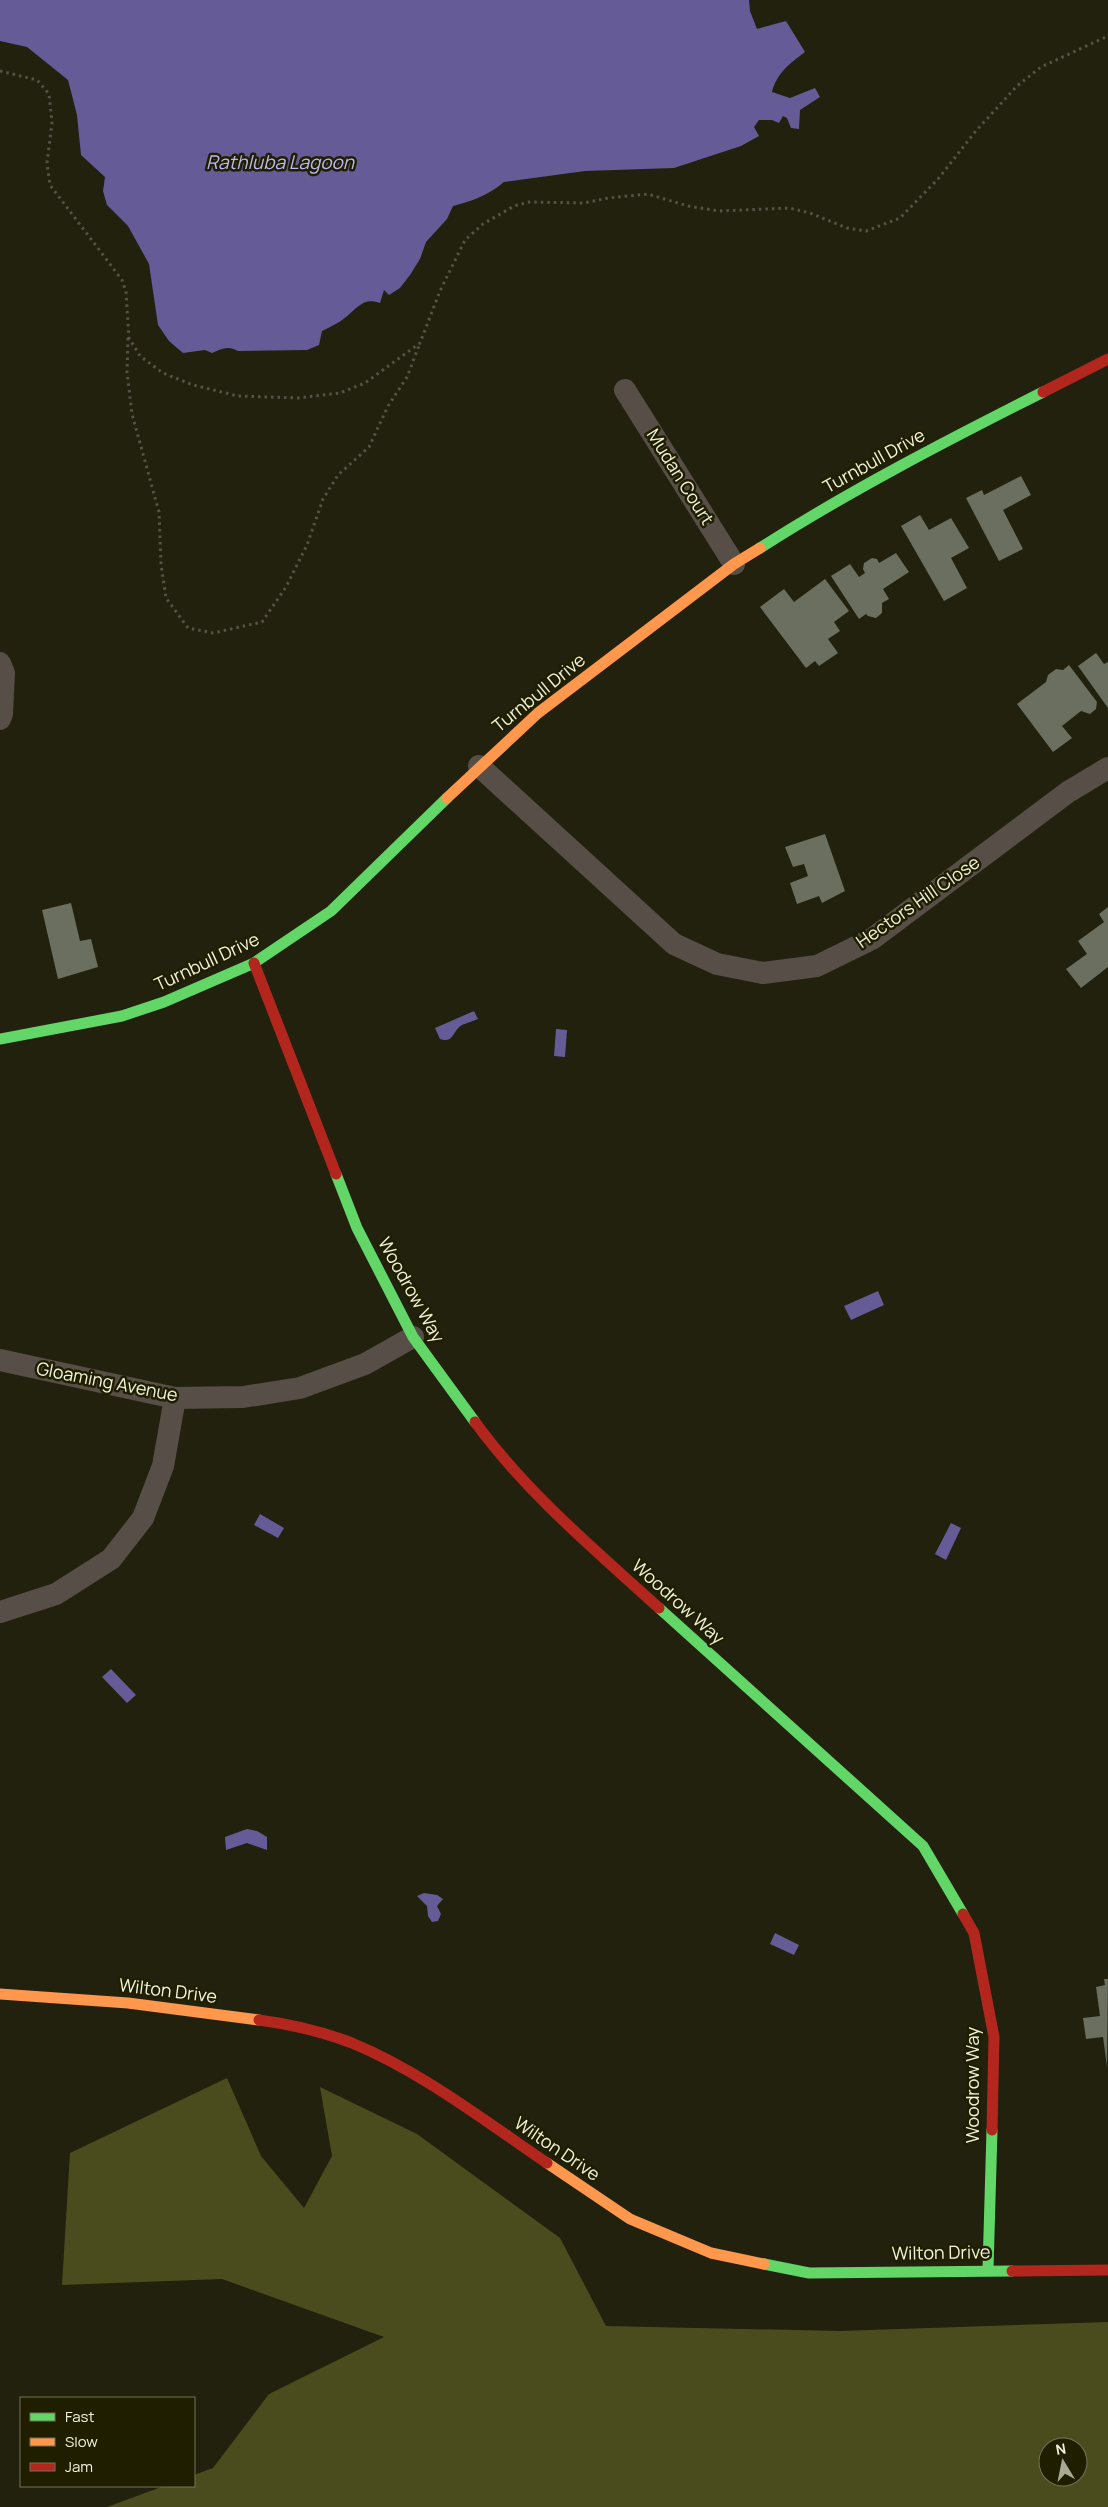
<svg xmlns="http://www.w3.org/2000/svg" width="1108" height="2507" font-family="Manrope,sans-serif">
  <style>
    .green { fill: #4b4c1e; fill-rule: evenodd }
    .water { fill: #655b97 }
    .building { fill: #6b6f5f }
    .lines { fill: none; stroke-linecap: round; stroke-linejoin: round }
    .path { stroke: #575148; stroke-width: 3; stroke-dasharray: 2.5 4; stroke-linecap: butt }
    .street { stroke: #574e47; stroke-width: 22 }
    .fast { stroke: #63d668; stroke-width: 11 }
    .slow { stroke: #ff974d; stroke-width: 11 }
    .jam { stroke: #b3261e; stroke-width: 11 }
    .labels { text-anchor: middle; stroke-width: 5; stroke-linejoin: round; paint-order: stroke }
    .street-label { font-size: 18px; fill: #f2f3df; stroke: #1f1f00 }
    .water-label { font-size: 19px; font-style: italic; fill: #beb8f1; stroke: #1f1f00 }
  </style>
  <rect width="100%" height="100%" fill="#21210d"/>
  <path class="green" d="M227,2078L261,2156L304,2208L332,2156L320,2087L417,2134L560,2238L606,2326L840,2331L1108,2322V2507H107L164,2486H194V2475L213,2468L269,2394L384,2337L222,2279L62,2285L70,2153ZM1048,2447H1078V2477H1048Z"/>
  <g class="water">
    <path d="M0,0H749L750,11L757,29L786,21L805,52C789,64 777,73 772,92L790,98L815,88L820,97L800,110L799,129L791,128L787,118L783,116L779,123L772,120H759L754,127L759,136L741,146L674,168L585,171L504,182C489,195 472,201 453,206L447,219L426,242L420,259L410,275L400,288L389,295L384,290L380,303C364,297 358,307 346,317C339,323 330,327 322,331L319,345L307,350L238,351C228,345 221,349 212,353L205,350L183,353L169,341L158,325L149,264L128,226L107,205L103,191L105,177L81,155L77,115L68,80L27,47L0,41Z"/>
    <path d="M474,1011L478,1019C473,1021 467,1023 462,1025C452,1031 454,1044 440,1039L435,1028Z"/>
    <path d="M556,1029L567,1030L565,1057L554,1056Z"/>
    <path d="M878,1291L884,1305L851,1320L844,1306Z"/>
    <path d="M260,1514L284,1528L278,1538L254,1525Z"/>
    <path d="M951,1523L961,1528L946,1560L935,1554Z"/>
    <path d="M111,1669L136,1695L127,1703L102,1677Z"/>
    <path d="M247,1829L257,1831L267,1837V1850L247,1843L226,1850L225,1837Z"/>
    <path d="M424,1893L437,1895L443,1899L437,1906L441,1914L438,1921L432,1922L428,1916L427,1906L417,1896Z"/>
    <path d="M775,1933L799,1945L794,1955L770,1944Z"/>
  </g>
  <g class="building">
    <path d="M1021,476L1031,495L1003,510L1023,549L999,561L966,498L982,490L984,495Z"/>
    <path d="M920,515L929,530L951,518L969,548L951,558L967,588L944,601L901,526Z"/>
    <path d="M896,553L909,572L883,589L889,599L882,603V613L876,618L868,616L866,614L859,619L831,576L850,564L859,577L865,573L863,569L864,563L872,558L877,559L879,563Z"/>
    <path d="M825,579L849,611L834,622L840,631L828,639L838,653L819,666L815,661L806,668L760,607L784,589L794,602Z"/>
    <path d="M1096,653L1104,664L1108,662V708L1078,666Z"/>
    <path d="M1069,665L1097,702L1096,709L1090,714L1081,711L1062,726L1072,738L1053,752L1017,704L1046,682L1048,675L1056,669L1063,670Z"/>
    <path d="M825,834L845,891L822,903L819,896L797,904L790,883L808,876L804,864L793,867L785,847Z"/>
    <path d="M71,903L80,941L91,939L98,967L58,979L42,910Z"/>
    <path d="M1108,907V967L1081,988L1066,969L1087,954L1078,941L1104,922L1099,914Z"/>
    <path d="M1104,1979H1108L1107,2067L1103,2037L1086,2039L1083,2018L1100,2016L1096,1987L1105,1985Z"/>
  </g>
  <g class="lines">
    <g class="path">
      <path d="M0,71L37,80L49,94L52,122L47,163L50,185L122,280L126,292L129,338L140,356L163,373L193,385L238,396L298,398L340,393L365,383L420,343L440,291L465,240L483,224L514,206L529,202L584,203L608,198L648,194L688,206L719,211L789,208L810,213L847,228L866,231L900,218L938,179L975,132L1017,86L1041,67L1108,36"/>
      <path d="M128,338L127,372L132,414L159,512L161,564L166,598L188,628L213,633L262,622L286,587L307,545L323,499L338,475L369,447L388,406L407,377L420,343"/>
    </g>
    <g class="street">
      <path d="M625,390L734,564"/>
      <path d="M0,663L4,673L2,714L0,719"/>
      <path d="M479,766L674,944L717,964L763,973L817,966L872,939L1068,792L1108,768"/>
      <path d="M0,1360L175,1398L243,1397L300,1388L365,1364L413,1337"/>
      <path d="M0,1612L56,1594L111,1559L143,1518L163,1466L175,1398"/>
    </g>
    <g class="fast">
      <path d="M760,548C851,490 946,441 1043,392"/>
      <path d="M0,1039L122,1016L164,1002L254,963L331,911L447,798"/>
      <path d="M336,1174L357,1228L413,1337L475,1422"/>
      <path d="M659,1608L923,1846L963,1914"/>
      <path d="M764,2264L809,2273L1012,2271"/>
      <path d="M988,2269L992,2130"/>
    </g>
    <g class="slow">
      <path d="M447,798L538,713L734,564L760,548"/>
      <path d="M0,1994L128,2003L259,2020"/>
      <path d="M547,2163L630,2219L711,2253L764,2264"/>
    </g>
    <g class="jam">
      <path d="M1043,392L1108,359"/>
      <path d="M254,963L336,1174"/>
      <path d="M475,1422C526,1492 595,1550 659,1608"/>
      <path d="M963,1914L974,1933L994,2037L992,2130"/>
      <path d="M259,2020C289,2024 323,2032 352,2043C422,2072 485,2121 547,2163"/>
      <path d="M1012,2271L1108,2270"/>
    </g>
  </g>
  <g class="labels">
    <g class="street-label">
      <text transform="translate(874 461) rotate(-29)" y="6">Turnbull Drive</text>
      <text transform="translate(680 477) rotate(58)" y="6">Mudan Court</text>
      <text transform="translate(539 693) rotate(-39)" y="6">Turnbull Drive</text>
      <text transform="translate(918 902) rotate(-35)" y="6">Hectors Hill Close</text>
      <text transform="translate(207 962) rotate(-25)" y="6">Turnbull Drive</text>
      <text transform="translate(411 1290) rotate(61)" y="6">Woodrow Way</text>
      <text transform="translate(107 1382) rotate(11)" y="6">Gloaming Avenue</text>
      <text transform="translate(678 1602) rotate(42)" y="6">Woodrow Way</text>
      <text transform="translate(168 1991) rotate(7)" y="6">Wilton Drive</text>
      <text transform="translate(973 2085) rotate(-90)" y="6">Woodrow Way</text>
      <text transform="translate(557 2149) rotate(34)" y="6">Wilton Drive</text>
      <text transform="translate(941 2253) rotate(-1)" y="6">Wilton Drive</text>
    </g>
    <g class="water-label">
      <text x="280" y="169">Rathluba Lagoon</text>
    </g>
  </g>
  <rect x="20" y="2397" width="175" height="90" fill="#1f1f00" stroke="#737459"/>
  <rect x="30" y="2413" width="25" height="8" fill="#63d668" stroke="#737459"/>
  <text x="65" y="2422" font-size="15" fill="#f2f3df">Fast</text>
  <rect x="30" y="2438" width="25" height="8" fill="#ff974d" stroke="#737459"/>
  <text x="65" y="2447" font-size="15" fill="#f2f3df">Slow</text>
  <rect x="30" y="2463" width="25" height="8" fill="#b3261e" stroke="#737459"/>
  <text x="65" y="2472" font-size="15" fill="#f2f3df">Jam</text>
  <g transform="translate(1063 2462) rotate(350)"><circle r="24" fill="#1f1f00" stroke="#737459"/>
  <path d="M0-4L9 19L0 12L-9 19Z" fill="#a9aa96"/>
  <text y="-8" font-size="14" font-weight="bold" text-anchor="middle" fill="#f2f3df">N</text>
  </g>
</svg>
